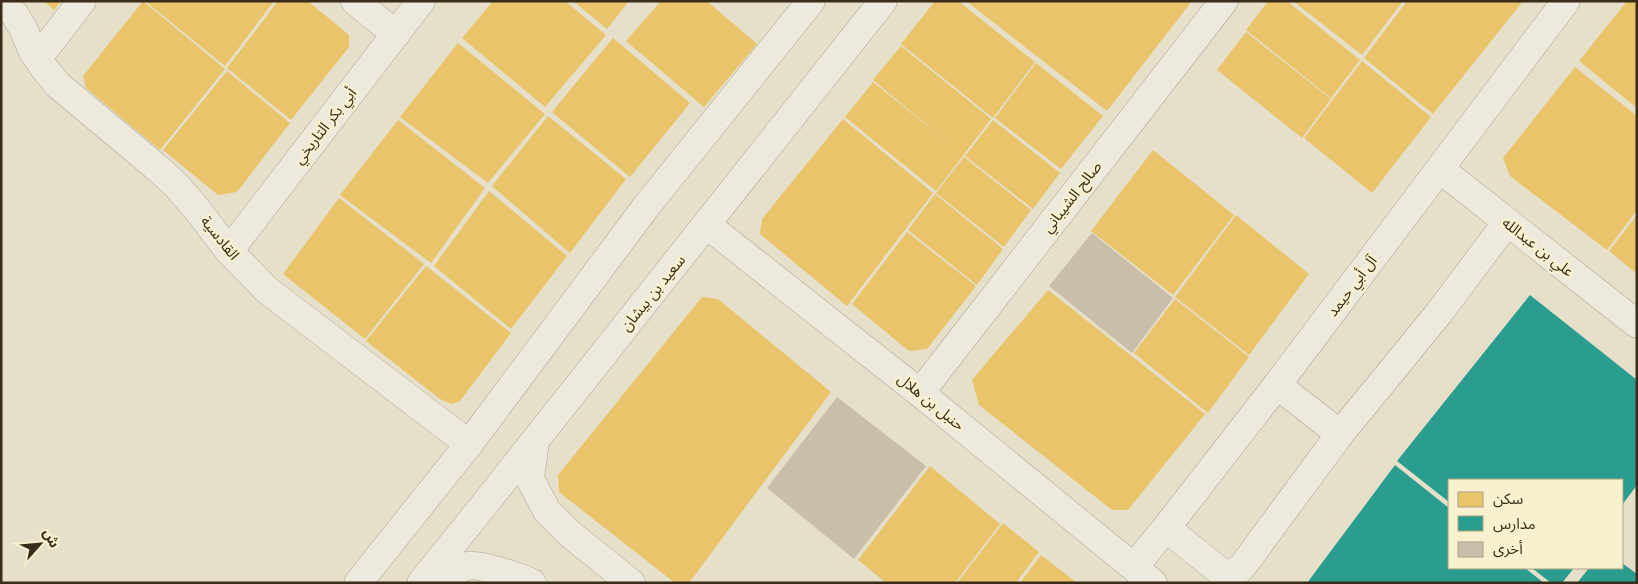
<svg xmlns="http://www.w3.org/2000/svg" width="1638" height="584" font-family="'Noto Serif','Noto Sans Arabic',serif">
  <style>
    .homes { fill: #e9c46a }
    .schools { fill: #2a9d8f }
    .building { fill: #cabeaa }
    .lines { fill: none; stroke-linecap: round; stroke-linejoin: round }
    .minor-casing { stroke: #aba494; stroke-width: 29 }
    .minor { stroke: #ede9dd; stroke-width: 28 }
    .labels { text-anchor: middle; stroke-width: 5; stroke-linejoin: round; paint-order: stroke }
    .street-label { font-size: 15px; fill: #3a2c1b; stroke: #f8f0ce }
  </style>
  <rect width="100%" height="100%" fill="#e6e0ca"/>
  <g class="homes">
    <path d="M44,1H61L54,10Z"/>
    <path d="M143,1L225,69L160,150L86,88L83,76Z"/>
    <path d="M145,1H274L225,66Z"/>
    <path d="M278,1H308L349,35V47L291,120L227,68Z"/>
    <path d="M493,1H565L606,35L545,107L462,38Z"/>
    <path d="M573,1H629L607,29Z"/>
    <path d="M661,1H707L757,44L704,107L626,41Z"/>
    <path d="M935,1H958L1035,62L993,118L901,44Z"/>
    <path d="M966,1H1192L1107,111Z"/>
    <path d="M1268,1H1287L1360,60L1331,98L1246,30Z"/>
    <path d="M1293,1H1403L1362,55Z"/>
    <path d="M1407,1H1523L1433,114L1364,58Z"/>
    <path d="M1627,1H1637V108L1579,61Z"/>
    <path d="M1246,32L1331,99L1302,138L1217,70Z"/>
    <path d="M613,38L690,103L630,177L552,112Z"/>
    <path d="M458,43L545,114L488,183L400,117Z"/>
    <path d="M901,46L991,119L936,191L845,117L873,82L951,145L873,80Z"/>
    <path d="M1362,61L1431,117L1372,193L1304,138Z"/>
    <path d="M1036,63L1103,116L1061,169L995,118Z"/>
    <path d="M1575,67L1637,116V210L1607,250L1510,176L1503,158Z"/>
    <path d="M227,71L290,123L237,192L218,195L163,150Z"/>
    <path d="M548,116L626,179L570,253L492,186Z"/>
    <path d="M843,119L933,193L847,306L760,234L762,219Z"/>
    <path d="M398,120L485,188L431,263L340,195Z"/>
    <path d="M993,120L1060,173L1033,209L965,156Z"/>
    <path d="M1153,150L1234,215L1173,295L1091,231Z"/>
    <path d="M964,157L1031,210L1004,247L936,193Z"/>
    <path d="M489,191L567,256L511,329L434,266Z"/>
    <path d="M935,194L1003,249L977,285L908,230Z"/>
    <path d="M339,198L424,264L365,339L283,274Z"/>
    <path d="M1236,215L1309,274L1249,355L1175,297Z"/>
    <path d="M1637,215V274L1609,251Z"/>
    <path d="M907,232L976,286L927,349L909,351L852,304Z"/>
    <path d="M426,266L511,333L460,401L452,404L440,399L366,341Z"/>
    <path d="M1048,290L1205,414L1128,510H1112L979,405L972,380Z"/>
    <path d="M702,297L718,299L831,392L689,583H675L559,492L558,475Z"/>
    <path d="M1175,299L1249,357L1208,413L1134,353Z"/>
    <path d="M930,466L1000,524L955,583H886L858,560Z"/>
    <path d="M1003,523L1039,552L1016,583H957Z"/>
    <path d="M1041,555L1077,583H1020Z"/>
  </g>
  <g class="schools">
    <path d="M1530,295L1637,380V485L1622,505V480H1449V502L1397,461Z"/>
    <path d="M1395,465L1449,508V568H1525L1544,583H1307Z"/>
    <path d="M1622,563L1637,574V583H1577L1589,568H1622Z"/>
    <path d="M1532,568H1574L1562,583H1551Z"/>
  </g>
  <g class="building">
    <path d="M1092,233L1173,298L1132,353L1049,286Z"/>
    <path d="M837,397L926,466L854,559L767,488Z"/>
  </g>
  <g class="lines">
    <defs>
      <g id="minor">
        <path d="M3,1L15,15L24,30L32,50L44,68L58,85L155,166L176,185L195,207L229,251L267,290L469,444"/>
        <path d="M355,1L396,34"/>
        <path d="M38,58L82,1"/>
        <path d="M1440,169L1637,324"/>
        <path d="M707,225L920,393L1153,583"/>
        <path d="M229,251L421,1"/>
        <path d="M1277,385L1340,434"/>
        <path d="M920,393L1224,1"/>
        <path d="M535,441L530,479L547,511L570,534L631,583"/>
        <path d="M1166,528L1221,572L1235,573L1242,567L1340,434L1439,313L1507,222"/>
        <path d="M1134,567L1166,528L1277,385L1566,1"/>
        <path d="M358,583L469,444L645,208L811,1"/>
        <path d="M421,583L480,510L883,1"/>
        <path d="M435,583C444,578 456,569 467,566C479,563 520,577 532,583"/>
      </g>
    </defs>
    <use href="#minor" class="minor-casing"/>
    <use href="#minor" class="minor"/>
  </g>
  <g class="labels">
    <g class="street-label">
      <text transform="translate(325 126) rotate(-52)" y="5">أبي بكر التاريخي</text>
      <text transform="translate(1072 197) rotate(-52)" y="5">صالح الشيباني</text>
      <text transform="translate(220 238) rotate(51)" y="5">القادسية</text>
      <text transform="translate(1538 247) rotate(38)" y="5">علي بن عبدالله</text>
      <text transform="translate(1352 286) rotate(-53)" y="5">آل أبي حيمد</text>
      <text transform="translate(653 293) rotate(-51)" y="5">سعيد بن بيشان</text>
      <text transform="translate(931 402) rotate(39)" y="5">حنبل بن هلال</text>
    </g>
  </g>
  <rect width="1638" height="584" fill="none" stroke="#3a2c1b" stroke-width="5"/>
  <rect x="1448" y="479" width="175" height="90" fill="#f8f0ce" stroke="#aca286"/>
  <rect x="1458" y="492" width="25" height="15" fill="#e9c46a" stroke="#aca286"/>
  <text x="1493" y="504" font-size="15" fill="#3a2c1b">سكن</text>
  <rect x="1458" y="516" width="25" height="15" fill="#2a9d8f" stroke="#aca286"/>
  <text x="1493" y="529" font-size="15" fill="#3a2c1b">مدارس</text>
  <rect x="1458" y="542" width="25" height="15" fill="#cabeaa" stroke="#aca286"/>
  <text x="1493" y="554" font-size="15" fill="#3a2c1b">أخرى</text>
  <g transform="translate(40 544) rotate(63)" stroke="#f8f0ce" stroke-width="4" paint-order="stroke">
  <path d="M0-4L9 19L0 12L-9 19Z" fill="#3a2c1b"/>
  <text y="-8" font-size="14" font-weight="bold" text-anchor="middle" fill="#3a2c1b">ش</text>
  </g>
</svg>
